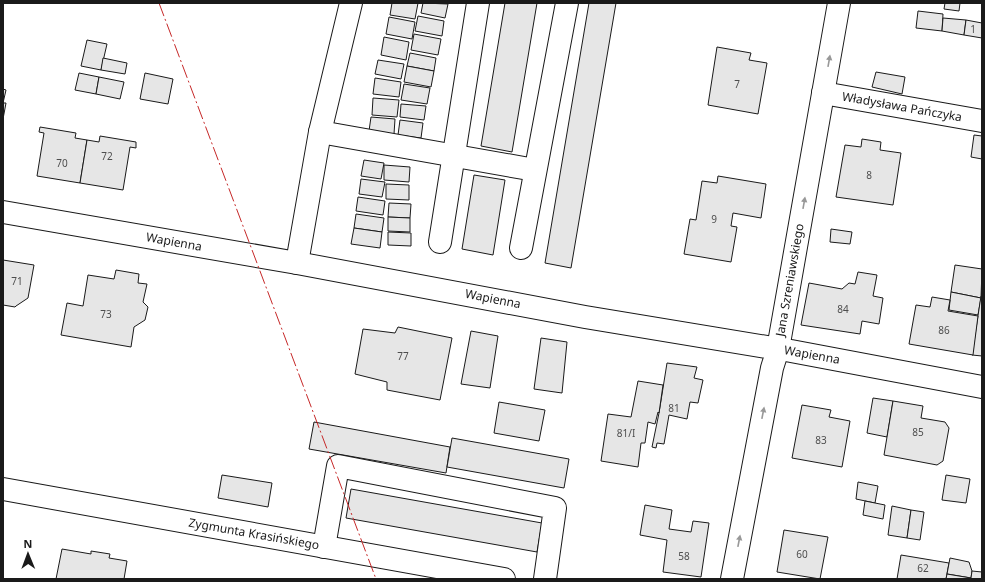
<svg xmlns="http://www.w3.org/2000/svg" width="985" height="582" font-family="'Noto Sans',sans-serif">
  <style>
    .building { fill: #e6e6e6; stroke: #1a1a1a }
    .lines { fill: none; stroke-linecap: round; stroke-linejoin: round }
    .minor-casing { stroke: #1a1a1a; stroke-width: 24 }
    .minor { stroke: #fff; stroke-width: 22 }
    .power { stroke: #c62828; stroke-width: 1; stroke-dasharray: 14 3 2 3; stroke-linecap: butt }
    .oneway { fill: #989898 }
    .labels { text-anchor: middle; stroke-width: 3; stroke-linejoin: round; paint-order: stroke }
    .number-label { font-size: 10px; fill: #4d4d4d }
    .street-label { font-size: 12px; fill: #1a1a1a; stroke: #fff }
  </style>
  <rect width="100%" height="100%" fill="#fff"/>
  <g class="building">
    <path d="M392,3H418L415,19L390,15Z"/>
    <path d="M423,3L448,4L445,18L421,13Z"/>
    <path d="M505,3H537L512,152L481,146Z"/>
    <path d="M589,3H616L571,268L545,263Z"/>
    <path d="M945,3H960L959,11L944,9Z"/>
    <path d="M918,11L943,14L942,31L916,28Z"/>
    <path d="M418,16L444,21L442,36L415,31Z"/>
    <path d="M389,17L415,22L412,39L386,34Z"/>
    <path d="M943,18L966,20L964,35L942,31Z"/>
    <path d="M966,20L982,23V38L964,35Z"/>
    <path d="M414,34L441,39L438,55L411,50Z"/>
    <path d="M384,37L409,42L406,60L381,55Z"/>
    <path d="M87,40L107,44L101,70L81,66Z"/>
    <path d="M717,47L751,53L749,60L767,63L758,114L708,105Z"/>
    <path d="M410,53L436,58L434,71L407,66Z"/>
    <path d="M103,58L127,63L125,74L101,70Z"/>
    <path d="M378,60L404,64L401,79L375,74Z"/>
    <path d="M407,66L434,71L431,87L404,82Z"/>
    <path d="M876,72L905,77L902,94L872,87Z"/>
    <path d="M79,73L99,77L96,94L75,90Z"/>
    <path d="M145,73L173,79L168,104L140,99Z"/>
    <path d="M99,77L124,82L120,99L96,94Z"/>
    <path d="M375,78L401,82L399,97L373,94Z"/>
    <path d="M404,84L430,88L427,104L401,100Z"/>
    <path d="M3,89L6,90L3,103H6L3,119Z"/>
    <path d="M373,98L399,100L397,117L372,115Z"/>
    <path d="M401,104L426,106L424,120L400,117Z"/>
    <path d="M371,117L395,119L394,134L369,131Z"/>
    <path d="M400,120L423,123L421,138L398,135Z"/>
    <path d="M40,127L76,133L75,138L87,140L80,183L37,176L44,133L39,132Z"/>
    <path d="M974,135L982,136V159L971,157Z"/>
    <path d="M100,136L136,142V148L130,147L123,190L80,183L87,140L99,142Z"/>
    <path d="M862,139L881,142L880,150L901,153L893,205L836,197L845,145L861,147Z"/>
    <path d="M364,160L384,163L381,179L361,176Z"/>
    <path d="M384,165L410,167L409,182L384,180Z"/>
    <path d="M474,175L505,180L493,255L462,249Z"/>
    <path d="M718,176L766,184L761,218L733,213L731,226L737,227L731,262L684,254L690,219L696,220L702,181L717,183Z"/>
    <path d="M361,179L385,182L382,197L359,194Z"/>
    <path d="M386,184L409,185V200L386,199Z"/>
    <path d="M358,197L385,201L383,215L356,211Z"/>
    <path d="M389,203L411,204L410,218L388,217Z"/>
    <path d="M356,214L384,218L382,232L354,228Z"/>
    <path d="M388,217L410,218V232L388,231Z"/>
    <path d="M354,228L382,232L380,248L351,244Z"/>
    <path d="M831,229L852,232L850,244L830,242Z"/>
    <path d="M388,232L411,233V246L388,245Z"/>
    <path d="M3,260L34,265L28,298L16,306L15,307L3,305Z"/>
    <path d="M955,265L982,269L981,298L951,292Z"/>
    <path d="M116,270L139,274L138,283L147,284L143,302L148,307L145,320L134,327L131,347L61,335L67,303L83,306L88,275L114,279Z"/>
    <path d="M858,272L877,275L873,296L883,298L879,324L862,321L860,334L801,325L809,283L842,289L849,283L855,284Z"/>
    <path d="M951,292L981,298L978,315L949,310Z"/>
    <path d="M981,296H982V356L972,355Z"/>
    <path d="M932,297L950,300L948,311L978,316L973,355L909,344L916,305L930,307Z"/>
    <path d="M398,327L452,338L440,400L387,390V382L355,374L363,329L395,333Z"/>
    <path d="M471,331L498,336L490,388L461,384Z"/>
    <path d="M541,338L567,342L562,393L534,389Z"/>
    <path d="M667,363L697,367L694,378L703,380L698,403L690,402L687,419L669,415L664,444L657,443L656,448L652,447L659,413Z"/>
    <path d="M638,381L663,385L659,413L658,412L655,424L648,422L645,443H641L638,467L601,461L608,414L631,417Z"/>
    <path d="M873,398L893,401L887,437L867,433Z"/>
    <path d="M893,401L923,406L921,418L945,422L949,428L943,461L937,465L884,455Z"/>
    <path d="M499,402L545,410L539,441L494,433Z"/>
    <path d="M802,405L831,410L829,417L850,421L842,467L792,458Z"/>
    <path d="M314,422L450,447L446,473L309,449Z"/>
    <path d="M452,438L569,459L564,488L447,467Z"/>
    <path d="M222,475L272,483L268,507L218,498Z"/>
    <path d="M946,475L970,479L966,503L942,500Z"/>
    <path d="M858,482L878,486L875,503L856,499Z"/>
    <path d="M351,489L542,523L537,552L346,518Z"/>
    <path d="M865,501L885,505L883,519L863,515Z"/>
    <path d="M645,505L672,510L669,529L691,532L693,521L709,523L701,577L663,572L667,540L640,535Z"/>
    <path d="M892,506L911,510L907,538L888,535Z"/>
    <path d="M911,510L924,512L920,540L907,538Z"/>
    <path d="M784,530L828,537L820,579L777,572Z"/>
    <path d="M62,549L91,554V551L110,554L109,558L127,561L124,579H56Z"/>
    <path d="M901,555L949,563L946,579H897Z"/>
    <path d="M950,558L969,562L972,571L971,578L947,574Z"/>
    <path d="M972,571L982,572V579H946L947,574L971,578Z"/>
  </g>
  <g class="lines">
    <defs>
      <g id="minor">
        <path d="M823,93L982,121"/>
        <path d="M320,132L535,170"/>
        <path d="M3,212L297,263L585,317L791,351L982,387"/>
        <path d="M440,242L478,3"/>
        <path d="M521,248L567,3"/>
        <path d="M297,263L320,132L351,3"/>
        <path d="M3,489L504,579"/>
        <path d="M324,547L338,466L555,508L545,579"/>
        <path d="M732,579L772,368L778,349L839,3"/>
      </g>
    </defs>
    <use href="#minor" class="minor-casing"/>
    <use href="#minor" class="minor"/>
    <path class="power" d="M159,3L376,579"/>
  </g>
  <defs><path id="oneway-solid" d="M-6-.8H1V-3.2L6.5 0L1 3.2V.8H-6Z"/></defs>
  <g class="oneway">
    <use href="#oneway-solid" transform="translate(829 61) rotate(-80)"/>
    <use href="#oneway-solid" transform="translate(804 203) rotate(-80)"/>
    <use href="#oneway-solid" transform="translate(763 413) rotate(-79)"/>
    <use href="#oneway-solid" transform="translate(739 541) rotate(-79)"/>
  </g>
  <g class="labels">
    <g class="number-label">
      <text x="973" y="33">1</text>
      <text x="737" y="88">7</text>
      <text x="107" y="160">72</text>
      <text x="62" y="167">70</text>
      <text x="869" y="179">8</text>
      <text x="714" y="223">9</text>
      <text x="17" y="285">71</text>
      <text x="843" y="313">84</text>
      <text x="106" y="318">73</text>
      <text x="944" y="334">86</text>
      <text x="403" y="360">77</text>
      <text x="674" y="412">81</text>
      <text x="918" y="436">85</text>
      <text x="626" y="437">81/I</text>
      <text x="821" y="444">83</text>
      <text x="802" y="558">60</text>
      <text x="684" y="560">58</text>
      <text x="923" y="572">62</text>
    </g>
    <g class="street-label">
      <text transform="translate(902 107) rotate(10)" y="4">Władysława Pańczyka</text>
      <text transform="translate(174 242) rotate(10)" y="4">Wapienna</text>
      <text transform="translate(790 280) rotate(-80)" y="4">Jana Szreniawskiego</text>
      <text transform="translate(493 299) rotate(11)" y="4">Wapienna</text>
      <text transform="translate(812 355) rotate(10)" y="4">Wapienna</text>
      <text transform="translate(254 534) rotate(10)" y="4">Zygmunta Krasińskiego</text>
    </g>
  </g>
  <rect width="985" height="582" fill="none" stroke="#1a1a1a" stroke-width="8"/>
  <g transform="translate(28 554) rotate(359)" stroke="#ffffff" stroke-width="3" paint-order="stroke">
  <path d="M0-3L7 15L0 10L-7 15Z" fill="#1a1a1a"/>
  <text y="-6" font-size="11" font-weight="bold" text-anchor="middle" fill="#1a1a1a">N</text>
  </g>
</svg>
